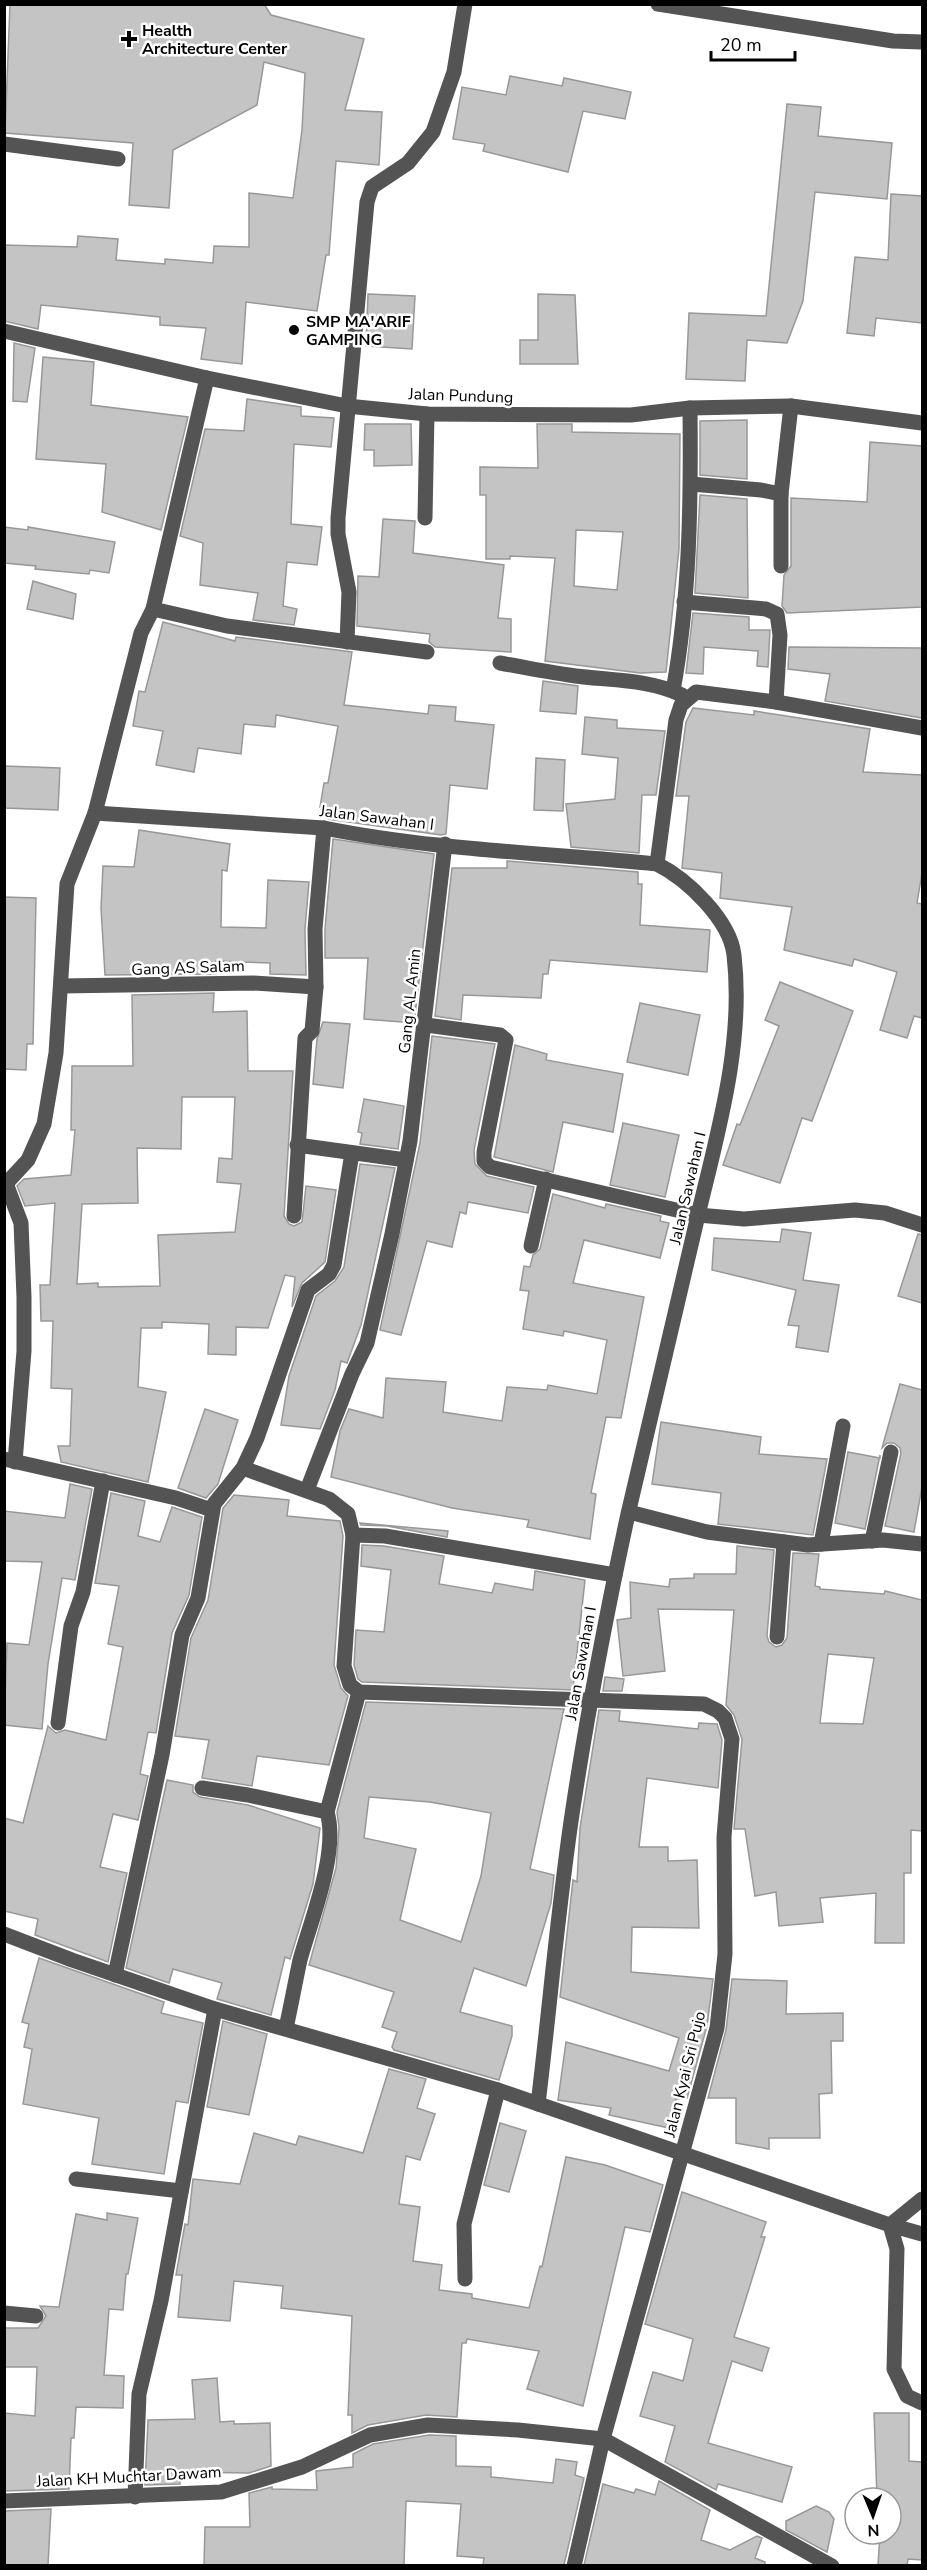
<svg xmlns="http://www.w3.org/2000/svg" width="927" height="2570" font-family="'Nunito Sans',sans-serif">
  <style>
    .building { fill: #c4c4c4; stroke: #989898; stroke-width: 1.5; fill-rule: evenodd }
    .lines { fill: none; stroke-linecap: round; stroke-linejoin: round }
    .minor { stroke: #545454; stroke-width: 15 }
    .poi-dot { fill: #000; stroke: #fff; stroke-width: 2 }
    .labels { text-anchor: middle; stroke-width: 5; stroke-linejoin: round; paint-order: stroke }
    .poi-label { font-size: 16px; font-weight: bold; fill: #000; stroke: #fff; text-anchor: start }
    .street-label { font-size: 16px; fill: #000; stroke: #fff }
  </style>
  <rect width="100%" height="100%" fill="#fff"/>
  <g class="building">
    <path d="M10,4H264L271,15L364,39L345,110L382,112L379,165L336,161L329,255H326L317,311L246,302L242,364L201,359L206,328L160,325V317L41,305L38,329L4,321V245L77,247L78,236L118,239L116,260L165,264V259L213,263L214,246L249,247V193L293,198L302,130L305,73L264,62L257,105L173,150L169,208L129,205L133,143L5,133Z"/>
    <path d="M510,76L562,86L564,78L631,92L625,119L583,111L568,172L483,151L485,144L453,139L462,87L506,95Z"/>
    <path d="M787,104L821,107L818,136L892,143L887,199L815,192L803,301L787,343L747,340L745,381L686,379L689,313L766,316Z"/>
    <path d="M891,194L922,196V323L876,318L874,336L847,333L855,257L888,260Z"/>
    <path d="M368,294L415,296L412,349L366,346Z"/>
    <path d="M538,294L575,295L578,364H520V340H538Z"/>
    <path d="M14,343L35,348L27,402L13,401Z"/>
    <path d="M43,357L94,362L91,405L188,417L161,530L102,512L106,464L36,459Z"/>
    <path d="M247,399L301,407V416L334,418L331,447L294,444L291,524L322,527L317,565L287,562L283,606L297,609L294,625L253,620L258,593L200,585L203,543L180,536L205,429L244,431Z"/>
    <path d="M747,420V479L700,475V421Z"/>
    <path d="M365,424H411L412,465L374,466V450H364Z"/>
    <path d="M537,424H572V432L680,434L679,549L666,672L640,673L545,661L555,558L510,556V559H486V495H480V467L538,468ZM576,530L623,532L617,590L574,586Z"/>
    <path d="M870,442L922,446V607L787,613L782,606L784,575L791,566V498L867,502Z"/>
    <path d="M700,495L747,499L748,598L695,593Z"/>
    <path d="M383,519L415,521L413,553L504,565L498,618L511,619V652L435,647L429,642L430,634L357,626L358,576L379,577Z"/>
    <path d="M4,527L28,530V527L115,542L109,573L90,570L89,574L35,569L36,566L4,563Z"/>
    <path d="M33,581L76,594L73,619L27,609Z"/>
    <path d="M693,613L749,617V630H770L768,667L757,666L758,651L704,647L703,674L686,673Z"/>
    <path d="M163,622L235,641L236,637L352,652L344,705L428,714L429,705L456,707L455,721L494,725L487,789L450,785L446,834L441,835L328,819V808L320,807L324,783H328L338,726L276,715L275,727L244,724L241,754L198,748L194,772L156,765L163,731L133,726L139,691L145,692Z"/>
    <path d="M789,647L922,648V718L825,701L830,674L788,669Z"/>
    <path d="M543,681L578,686L576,714L540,711Z"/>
    <path d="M693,708L754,715V711L870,729L863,772L922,775V873L917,903L922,904V1018L914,1016L907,1038L880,1030L897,972L854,959L852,966L784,950L792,907L720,898L722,873L682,868L689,796H676L686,722Z"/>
    <path d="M585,717L617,720V728L665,731L656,795H642L639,853L571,847L566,804L615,799L618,758L582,754Z"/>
    <path d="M536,758L565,760L563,811L534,810Z"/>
    <path d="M4,766L60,768L58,810L4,808Z"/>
    <path d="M139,830L230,844L227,871L222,870L221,927L266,928L268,880L309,882L305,929L306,975L270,974V963L216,961L215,974L105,975L101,908L103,866L134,867Z"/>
    <path d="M333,839L434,854L414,1023L364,1019L368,958H325V929Z"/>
    <path d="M507,861L638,872V884H642L640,925L710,930L707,972L550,960L548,974H543L541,998L463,995L461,1020L435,1016L452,868H507Z"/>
    <path d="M4,897L36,898L33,1044H27L26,1070L4,1069Z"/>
    <path d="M780,982L853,1011L812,1121L802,1118L780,1183L723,1165L737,1124L740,1125L779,1026L765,1020Z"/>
    <path d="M214,993L213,1012L247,1011L248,1071H293L284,1216L289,1224L294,1226L302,1222L306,1186L336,1190L325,1262L302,1283L292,1307L295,1277L285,1275L268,1328L236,1327V1355L208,1354L209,1324L162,1322V1328H141L138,1387L166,1392L148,1482L61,1462L58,1446H70L72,1389L51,1388L53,1321H41L40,1285H50L55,1203L25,1206L17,1186L24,1179L71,1175L75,1130H71L72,1066H133L132,995ZM182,1097H235L232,1159L219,1158L217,1182L241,1184L235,1232L158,1235L160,1286L98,1287V1283L77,1284L82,1204L138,1203L137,1148L181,1149Z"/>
    <path d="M640,1003L700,1015L688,1075L627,1062Z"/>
    <path d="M323,1022L350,1024L343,1088L313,1084L317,1039Z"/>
    <path d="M432,1036L495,1044L474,1150L475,1164L487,1176L534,1187L528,1213L468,1202L466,1214L460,1212L452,1247L427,1241L401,1335L380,1330L420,1143Z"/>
    <path d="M515,1045L547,1054L546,1060L623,1074L613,1132L563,1122L553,1172L494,1157Z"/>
    <path d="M364,1099L404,1106L398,1149L360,1144L362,1133L358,1132Z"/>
    <path d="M623,1123L679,1135L665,1197L610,1185Z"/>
    <path d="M360,1164L395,1168L361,1325L347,1363L341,1361L335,1390L320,1429L281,1425L289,1376L316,1296L335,1281L344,1267Z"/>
    <path d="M553,1194L605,1208L606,1204L661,1216L660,1221L669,1223L660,1258L584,1240L573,1283L644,1297L621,1418L606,1417L591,1493L596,1494L590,1539L527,1527L529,1520L452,1508L331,1477L340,1431L349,1409L383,1418L386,1378L446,1382L443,1412L502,1421L507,1387L547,1390L548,1385L597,1394L607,1340L564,1331L563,1336L523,1329L529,1291L520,1290L524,1266L530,1267L533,1255L540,1249Z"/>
    <path d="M782,1229L811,1233L803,1280L839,1285L828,1352L796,1347L799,1326L788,1325L796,1290L712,1270L714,1238L780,1242Z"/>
    <path d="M918,1234L922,1235V1303L898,1296Z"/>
    <path d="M900,1384L922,1390V1487L914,1532L885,1526L901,1453L900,1448L894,1443H887L882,1448Z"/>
    <path d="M205,1409L238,1420L218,1484L206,1498L178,1488Z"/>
    <path d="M661,1422L761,1437L759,1454L827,1459L813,1535L718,1524L721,1493L652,1484Z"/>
    <path d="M848,1452L880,1458V1455L865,1529L835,1523Z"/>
    <path d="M70,1484L92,1489L75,1580L62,1578L48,1664L42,1729L4,1725L7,1643L29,1645L42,1562L4,1561V1511L65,1518Z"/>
    <path d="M111,1493L145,1501L138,1536L160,1542L172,1507L202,1517L189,1595L172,1633L156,1733L148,1732L140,1774L148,1776L138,1820L113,1814L100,1867L127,1873L108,1962L35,1935L38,1919L4,1911V1818L23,1823L48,1726L56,1733L65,1730L106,1740L123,1647L108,1644L119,1586L95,1583Z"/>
    <path d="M234,1495L289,1500L287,1516L340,1521L343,1536L334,1665L341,1688L348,1696L329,1765L257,1756L252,1786L202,1778L209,1740L175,1736L191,1638L208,1600L223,1508Z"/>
    <path d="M360,1523L448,1531L447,1537L387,1526L361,1525Z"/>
    <path d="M362,1545L384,1546L444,1556L439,1584L492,1593L495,1583L533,1590L535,1571L585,1580L573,1690L362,1682L358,1679L354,1665L356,1630L384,1632L391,1570L361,1566Z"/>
    <path d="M737,1546L774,1550L767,1636L769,1642L776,1647L782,1645L787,1638L793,1553L819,1554L815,1586L820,1587V1589L884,1594L885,1591L922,1600V1831L911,1830V1873H904V1943H875L876,1893L820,1898L823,1922L779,1926L776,1892L755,1896L745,1829H734L742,1739L734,1715L726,1705L734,1610L658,1609L665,1671L623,1676L617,1620L631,1618L630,1582L669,1587L670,1579L694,1578V1574H736ZM828,1654L874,1658L863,1724L820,1723Z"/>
    <path d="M605,1677L624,1679L622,1691H603Z"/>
    <path d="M366,1702L564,1709L530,1869L554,1875L551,1903L526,1986L474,1968L460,2012L512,2026V2036L499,2080L394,2050L392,2047L397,2032L382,2027L394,1992L309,1965L336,1868L339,1828L337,1812ZM369,1797L430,1802L491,1813L481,1876L461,1942L400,1920L416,1849L364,1838Z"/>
    <path d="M599,1710L620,1711L619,1721L698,1729L699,1723L717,1724L722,1740L718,1788L647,1778L639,1847H668V1861L697,1860L699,1928L632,1927L631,1972L713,1979L707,2026L687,2098L676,2099L669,2128L609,2115L611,2108L558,2100L566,2042L669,2071L679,2038L560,1997L573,1880L577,1882L580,1828Z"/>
    <path d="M167,1780L193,1785V1792L200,1797L248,1805L320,1828L313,1884L290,1959L285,1957L271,2015L217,1999L222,1983L173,1969L169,1983L126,1968Z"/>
    <path d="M39,1958L164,2002L161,2013L203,2023L188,2103L176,2101L164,2174L92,2164L99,2118L23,2104L32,2049L24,2047L29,2024L22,2022Z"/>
    <path d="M732,1979L787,1981L786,2014L843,2013V2041H831L832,2093L819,2094L820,2138H769V2149L736,2143V2098H708L726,2030Z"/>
    <path d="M223,2021L267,2034L249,2115L207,2107Z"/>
    <path d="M389,2069L426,2079L417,2108L435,2114L420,2160L406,2156L399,2204L420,2207L413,2261L442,2265L439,2290L472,2294V2298L529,2308L540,2266L542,2267L566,2157L605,2165L663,2185L650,2232L625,2227L583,2406L527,2389L539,2351L467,2339L466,2343H462L457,2417L426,2415L368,2425L352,2433V2415H348L352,2316L281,2308L283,2286L234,2281L230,2321L178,2317L182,2275H176L185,2224L188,2225L193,2179L240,2184L254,2133L296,2145L299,2136L363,2153Z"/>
    <path d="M500,2123L526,2131L509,2192L484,2185Z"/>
    <path d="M682,2192L766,2222L761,2237H765L734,2337L769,2348L762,2371L732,2361L708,2443L792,2467L782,2502L718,2484L716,2490L665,2462L675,2426L640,2416L653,2372L683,2381L693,2339L645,2324Z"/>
    <path d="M107,2213L138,2218L128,2274H126L123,2310L109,2309L104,2375L124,2376L123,2408L76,2407L74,2438H71L69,2489L4,2491V2413L35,2416L37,2367H4V2328H38L46,2316L40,2306L59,2307L76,2214L107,2220Z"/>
    <path d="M217,2378L220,2422L234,2421V2424L270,2423L271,2466L249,2473L180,2472V2484L145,2485L148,2420L195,2419L192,2380Z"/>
    <path d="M874,2413H909V2461L922,2462V2560L908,2559L907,2565H878L880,2534H891V2498H877Z"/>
    <path d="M429,2435L456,2436V2466L491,2467V2477L553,2483L556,2459L577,2462L575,2475L584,2478L564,2565H483L484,2558L457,2556L461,2504L406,2501L404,2565H204L205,2527H250L249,2493L272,2487V2489L317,2490L316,2471L353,2467V2454L373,2444Z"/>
    <path d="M659,2481L710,2510L701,2540L730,2550L757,2536L762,2538L755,2558L765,2562V2565H584L603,2484L634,2493L636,2489L655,2495Z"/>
    <path d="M816,2506L829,2512L834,2519L827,2552L786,2530V2521Z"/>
    <path d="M51,2509L48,2565H4V2511Z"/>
  </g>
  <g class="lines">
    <g class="minor">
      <path d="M658,4L893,41L922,42"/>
      <path d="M4,144L118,159"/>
      <path d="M4,331L207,378L347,406L427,414L631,415L690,408L791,406L922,423"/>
      <path d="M691,484L761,490L781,494V566"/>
      <path d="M781,494L791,406"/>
      <path d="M425,518L427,414"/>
      <path d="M684,602L766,609L777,614L780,635L776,702"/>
      <path d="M153,609L227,626L427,652"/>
      <path d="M347,642L349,592L338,534V518L367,202L372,187L408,163L433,132L454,72L465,4"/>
      <path d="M500,663C523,667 546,672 569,675C607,681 646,678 682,695"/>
      <path d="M673,691C690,598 691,502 690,408"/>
      <path d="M95,813L324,828C433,850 547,853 657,864C687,879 730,920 734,955C744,1041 719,1128 699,1211C675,1312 651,1413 628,1514C607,1611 588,1709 573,1808C558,1906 550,2006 538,2104"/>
      <path d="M657,864L676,720L681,705L696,692L776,702L922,728"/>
      <path d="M61,986L253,983L316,987"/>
      <path d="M426,1025L500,1035L506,1040L484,1152V1161L490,1167L698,1215L744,1219L855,1210L885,1213L922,1225"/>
      <path d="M297,1145L406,1160"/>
      <path d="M4,1186L28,1160L44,1124L56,1053L67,884L95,813L141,633L153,609L207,378"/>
      <path d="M7,1186L21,1223L24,1297V1351L15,1462"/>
      <path d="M294,1216L305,1038L312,1031L316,987L315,929L324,828"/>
      <path d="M531,1246L546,1179"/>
      <path d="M4,1459L176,1498L212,1510"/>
      <path d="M243,1468L329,1499L348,1514L353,1535L385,1536L615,1575"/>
      <path d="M307,1490L352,1374L367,1343L392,1234L410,1141L445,844"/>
      <path d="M629,1512L707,1532L808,1545L883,1540L922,1544"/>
      <path d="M353,1535L344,1666L350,1685L359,1692L704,1704L718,1711L725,1718L732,1739L724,1837L725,1954L717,2028L603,2439L574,2566"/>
      <path d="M872,1541L891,1452"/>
      <path d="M821,1544L843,1426"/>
      <path d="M777,1637L784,1542"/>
      <path d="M58,1723L71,1626L83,1592L103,1481"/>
      <path d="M202,1788L248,1795L327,1812C339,1852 311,1920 300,1960C295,1983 291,2006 286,2028"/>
      <path d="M327,1812L359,1692"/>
      <path d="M4,1934L72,1960L215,2009L498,2090L890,2225L897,2249L894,2369L907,2396L922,2403"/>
      <path d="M115,1975L162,1755L182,1635L198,1598L214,1504L243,1468L257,1438L308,1290L329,1274L334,1265L352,1153"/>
      <path d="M76,2179L181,2191"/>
      <path d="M890,2225L922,2199"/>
      <path d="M890,2225L922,2234"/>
      <path d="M465,2279L464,2224L498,2090"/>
      <path d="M4,2313L36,2316"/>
      <path d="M135,2497L139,2394L161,2301L215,2009"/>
      <path d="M4,2501L221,2492L302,2467L370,2435L428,2425L518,2430L603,2439L832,2566"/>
    </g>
  </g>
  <g class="poi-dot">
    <path d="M126 30h6v6h6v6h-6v6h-6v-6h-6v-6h6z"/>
    <circle cx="294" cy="330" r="6"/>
  </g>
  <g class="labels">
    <g class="poi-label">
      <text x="142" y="36">Health<tspan x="142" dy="18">Architecture Center</tspan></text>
      <text x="306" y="327">SMP MA'ARIF<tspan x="306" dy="18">GAMPING</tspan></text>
    </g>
    <g class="street-label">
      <text transform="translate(461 395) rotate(2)" y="6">Jalan Pundung</text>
      <text transform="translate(377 817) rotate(7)" y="6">Jalan Sawahan I</text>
      <text transform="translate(188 967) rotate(-2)" y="6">Gang AS Salam</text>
      <text transform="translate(409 1001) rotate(-84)" y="6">Gang AL Amin</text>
      <text transform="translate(687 1188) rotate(-77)" y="6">Jalan Sawahan I</text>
      <text transform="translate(580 1663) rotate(-80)" y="6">Jalan Sawahan I</text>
      <text transform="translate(684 2074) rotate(-76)" y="6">Jalan Kyai Sri Pujo</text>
      <text transform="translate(129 2476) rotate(-3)" y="6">Jalan KH Muchtar Dawam</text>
    </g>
  </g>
  <rect width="927" height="2570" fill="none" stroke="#000000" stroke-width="12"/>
  <g transform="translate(873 2516) rotate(178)"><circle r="28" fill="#ffffff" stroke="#999999" stroke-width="1.5"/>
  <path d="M0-4.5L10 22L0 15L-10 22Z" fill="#000000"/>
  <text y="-9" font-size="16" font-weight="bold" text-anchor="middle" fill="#000000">N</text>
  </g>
  <path d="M711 51v9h84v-9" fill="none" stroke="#000000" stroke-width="3"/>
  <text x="720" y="51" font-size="18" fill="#000000" stroke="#ffffff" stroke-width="4.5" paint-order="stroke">20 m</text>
</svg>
